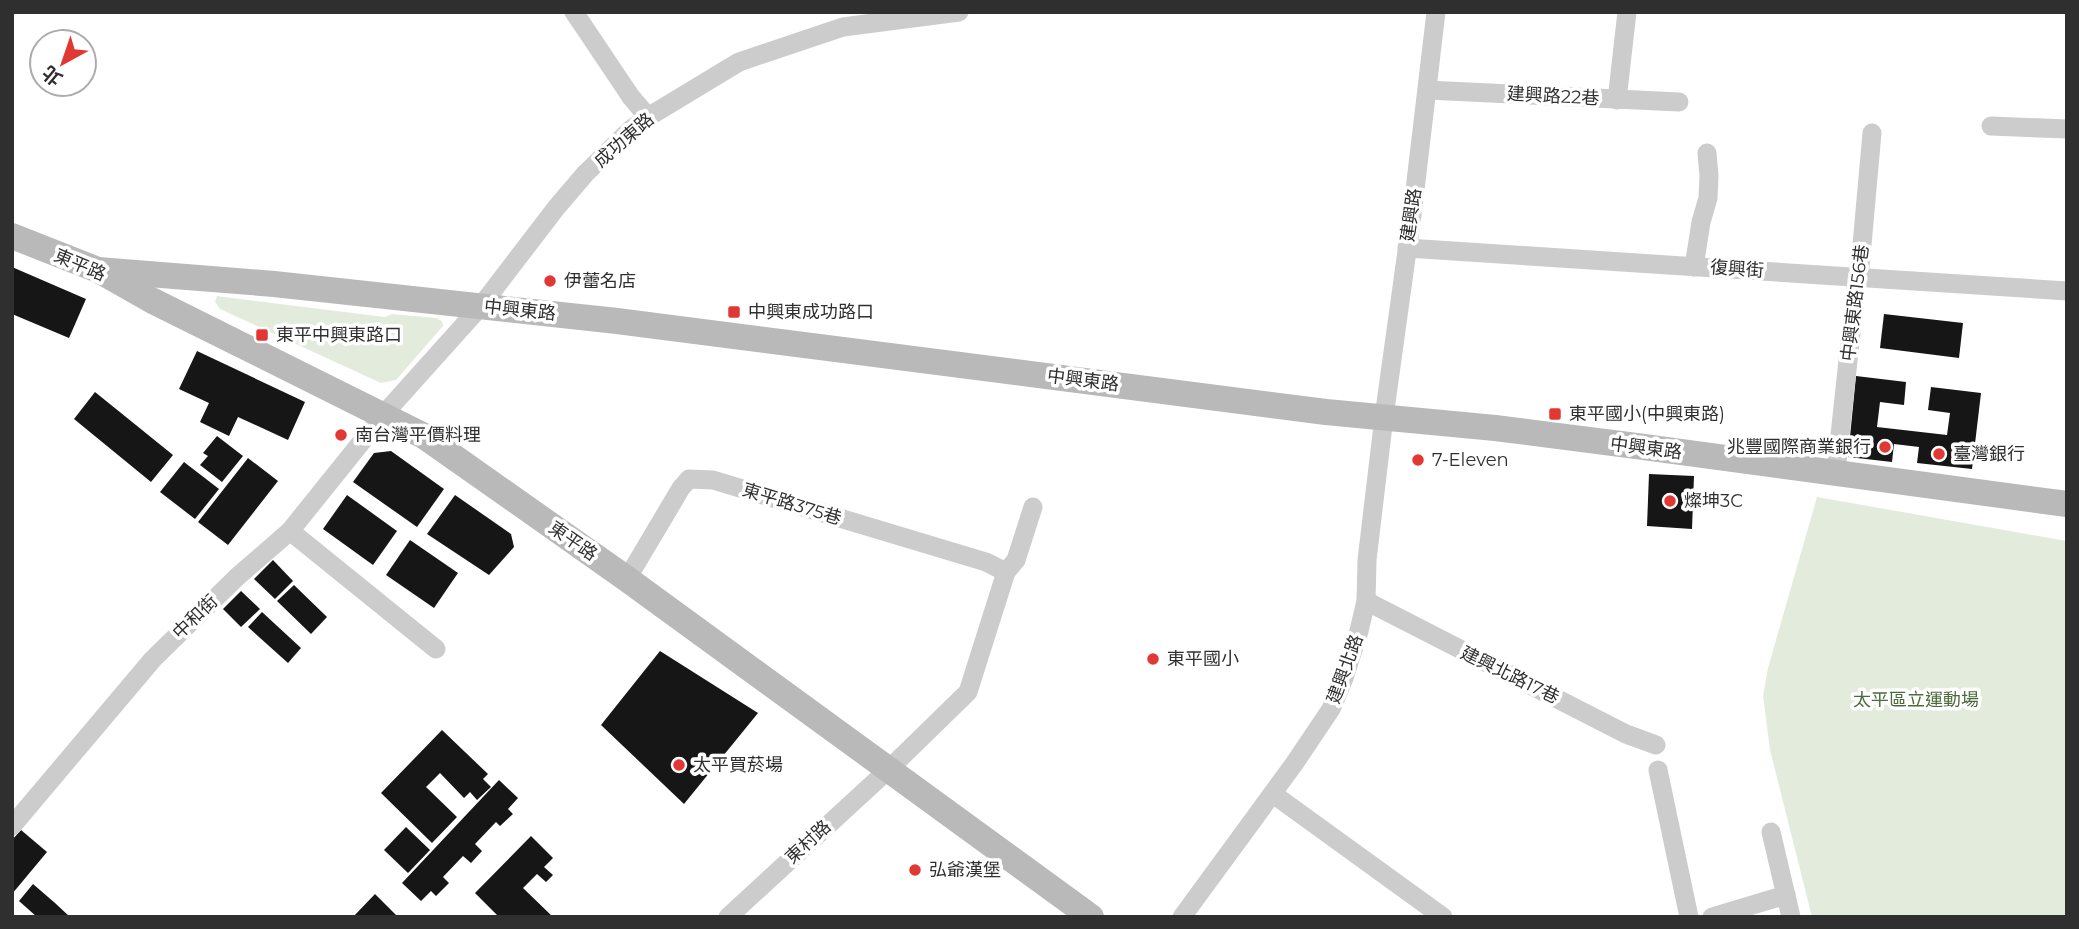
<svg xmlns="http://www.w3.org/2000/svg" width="2079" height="929" font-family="Montserrat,'Noto Sans TC',sans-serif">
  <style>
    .green { fill: #e3ecdc }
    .building { fill: #161616 }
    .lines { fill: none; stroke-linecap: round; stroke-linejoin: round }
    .street { stroke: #ccc; stroke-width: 19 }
    .secondary { stroke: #b9b9b9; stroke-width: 26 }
    .poi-dot { fill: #e23834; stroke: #fff; stroke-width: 2.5 }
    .labels { text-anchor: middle; stroke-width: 7; stroke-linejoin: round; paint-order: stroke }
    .street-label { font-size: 18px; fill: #2f2f2f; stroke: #fff }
    .poi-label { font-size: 18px; fill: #2f2f2f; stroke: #fff; text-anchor: start }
    .park-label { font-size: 18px; fill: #4d6a3c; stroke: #fff }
  </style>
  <rect width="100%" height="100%" fill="#fff"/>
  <g class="green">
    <path d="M217,296L385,317L392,314L436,318L442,321L443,326L396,380L381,383L220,309L215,302Z"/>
    <path d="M1817,497L2067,541V917H1812L1770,750L1763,696L1768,668Z"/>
  </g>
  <g class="building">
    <path d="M12,267L86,299L69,338L12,314Z"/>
    <path d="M1884,314L1963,323L1959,358L1880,348Z"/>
    <path d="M197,351L305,402L288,440L238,417L229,436L200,422L209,403L179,389Z"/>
    <path d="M1856,376L1906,382L1904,405L1880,402L1877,427L1947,435L1950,413L1928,410L1931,387L1981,393L1972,469L1917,463L1919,447L1894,444L1892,462L1848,457Z"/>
    <path d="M95,392L173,455L151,482L74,419Z"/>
    <path d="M217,436L243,456L222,482L200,465L208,456L203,453Z"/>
    <path d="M391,451L444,489L417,527L353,482L374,453Z"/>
    <path d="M248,458L278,481L228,545L198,522Z"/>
    <path d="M184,462L219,489L195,519L160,492Z"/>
    <path d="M1649,474L1694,476L1692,529L1647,526Z"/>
    <path d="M347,495L397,531L373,565L323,529Z"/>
    <path d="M455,495L511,534L514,547L489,575L427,534Z"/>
    <path d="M410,540L458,573L434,608L386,575Z"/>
    <path d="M273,560L293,581L275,599L254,579Z"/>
    <path d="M294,585L327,617L311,634L277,601Z"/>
    <path d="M241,591L260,609L241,627L223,609Z"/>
    <path d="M262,612L301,648L288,663L248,627Z"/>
    <path d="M660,651L758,713L684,804L601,725Z"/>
    <path d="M442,730L488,774L483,779L491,787L477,800L470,792L464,798L440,773L426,787L457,817L432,843L381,793Z"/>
    <path d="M499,780L518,798L508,809L513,814L500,826L496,822L475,844L482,851L471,863L463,856L443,877L449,883L436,896L431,891L421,901L402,883Z"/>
    <path d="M406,827L430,850L408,873L384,850Z"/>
    <path d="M21,830L47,852L12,894V840Z"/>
    <path d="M531,836L553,858L544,867L553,875L546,882L537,874L523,888L553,917H499L475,893Z"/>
    <path d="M33,884L55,903L70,917H37L19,901Z"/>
    <path d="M375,894L398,917H353Z"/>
  </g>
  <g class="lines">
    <g class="street">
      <path d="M574,12L631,97L648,117"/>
      <path d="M1427,90L1679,102"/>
      <path d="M1617,100L1627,12"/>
      <path d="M1991,126L2067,129"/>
      <path d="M1407,248L2067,291"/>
      <path d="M1694,267L1701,222L1708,198L1709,176L1707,153"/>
      <path d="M1836,472L1857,277L1860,267L1872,133"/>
      <path d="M290,531L436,649"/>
      <path d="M627,579L681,488L689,479L713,480L986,562L1006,572"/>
      <path d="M1366,601L1626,734L1656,745"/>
      <path d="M1658,770L1689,917"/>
      <path d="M1273,794L1443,917"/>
      <path d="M12,826L153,659L237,577L290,531L384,414L481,306L556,208L585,174L630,130L648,117L739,62L843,27L959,12"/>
      <path d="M1771,832L1791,917"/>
      <path d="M728,917L889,769L968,692L1006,572L1016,560L1033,507"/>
      <path d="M1182,917L1294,764L1331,709L1344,678L1359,631L1366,601L1367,560L1384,417L1412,215L1436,12"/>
      <path d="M1712,917L1786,895"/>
    </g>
    <g class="secondary">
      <path d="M12,236L98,270L151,300L424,436L627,579L1091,917"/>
      <path d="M98,270L274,284L617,321L1326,412L1495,428L1644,447L2067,504"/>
    </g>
  </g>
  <g class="poi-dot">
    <circle cx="550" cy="281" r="7"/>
    <rect x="727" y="305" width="14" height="14" rx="3.5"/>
    <rect x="255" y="328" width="14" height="14" rx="3.5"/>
    <rect x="1548" y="407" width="14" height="14" rx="3.5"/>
    <circle cx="341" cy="435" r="7"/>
    <circle cx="1885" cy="447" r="7"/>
    <circle cx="1939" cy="454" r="7"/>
    <circle cx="1418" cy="460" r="7"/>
    <circle cx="1670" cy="501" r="7"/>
    <circle cx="1153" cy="659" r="7"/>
    <circle cx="679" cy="765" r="7"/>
    <circle cx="915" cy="870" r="7"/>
  </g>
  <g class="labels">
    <g class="street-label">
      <text transform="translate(1553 96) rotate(3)" y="6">建興路22巷</text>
      <text transform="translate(624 140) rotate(-41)" y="6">成功東路</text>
      <text transform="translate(1411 215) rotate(-82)" y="6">建興路</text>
      <text transform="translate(80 265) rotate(23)" y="6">東平路</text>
      <text transform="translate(1737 269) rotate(4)" y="6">復興街</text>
      <text transform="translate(1855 303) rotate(-83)" y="6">中興東路156巷</text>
      <text transform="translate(520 310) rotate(6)" y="6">中興東路</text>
      <text transform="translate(1083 380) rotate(7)" y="6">中興東路</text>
      <text transform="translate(1646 448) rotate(7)" y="6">中興東路</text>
      <text transform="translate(792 504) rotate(17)" y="6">東平路375巷</text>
      <text transform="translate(573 541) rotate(35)" y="6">東平路</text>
      <text transform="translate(195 617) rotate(-44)" y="6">中和街</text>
      <text transform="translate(1345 669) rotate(-70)" y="6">建興北路</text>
      <text transform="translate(1510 675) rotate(26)" y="6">建興北路17巷</text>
      <text transform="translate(808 842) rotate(-43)" y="6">東村路</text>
    </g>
    <g class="poi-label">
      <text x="564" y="287">伊蕾名店</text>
      <text x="748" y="318">中興東成功路口</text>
      <text x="276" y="341">東平中興東路口</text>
      <text x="1569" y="420">東平國小(中興東路)</text>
      <text x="355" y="441">南台灣平價料理</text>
      <text x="1871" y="453" text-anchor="end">兆豐國際商業銀行</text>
      <text x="1953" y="460">臺灣銀行</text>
      <text x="1432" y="466">7-Eleven</text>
      <text x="1684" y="507">燦坤3C</text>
      <text x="1167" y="665">東平國小</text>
      <text x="693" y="771">太平買菸場</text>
      <text x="929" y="876">弘爺漢堡</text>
    </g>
    <g class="park-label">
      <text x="1916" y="706">太平區立運動場</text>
    </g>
  </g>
  <rect width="2079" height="929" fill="none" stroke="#2f2f2f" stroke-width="28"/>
  <g transform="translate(63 63) rotate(220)"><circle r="33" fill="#ffffff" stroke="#acacac" stroke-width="2"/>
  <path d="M0-5L12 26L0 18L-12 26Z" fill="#e23834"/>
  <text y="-10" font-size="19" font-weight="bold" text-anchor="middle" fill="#2f2f2f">北</text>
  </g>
</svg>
